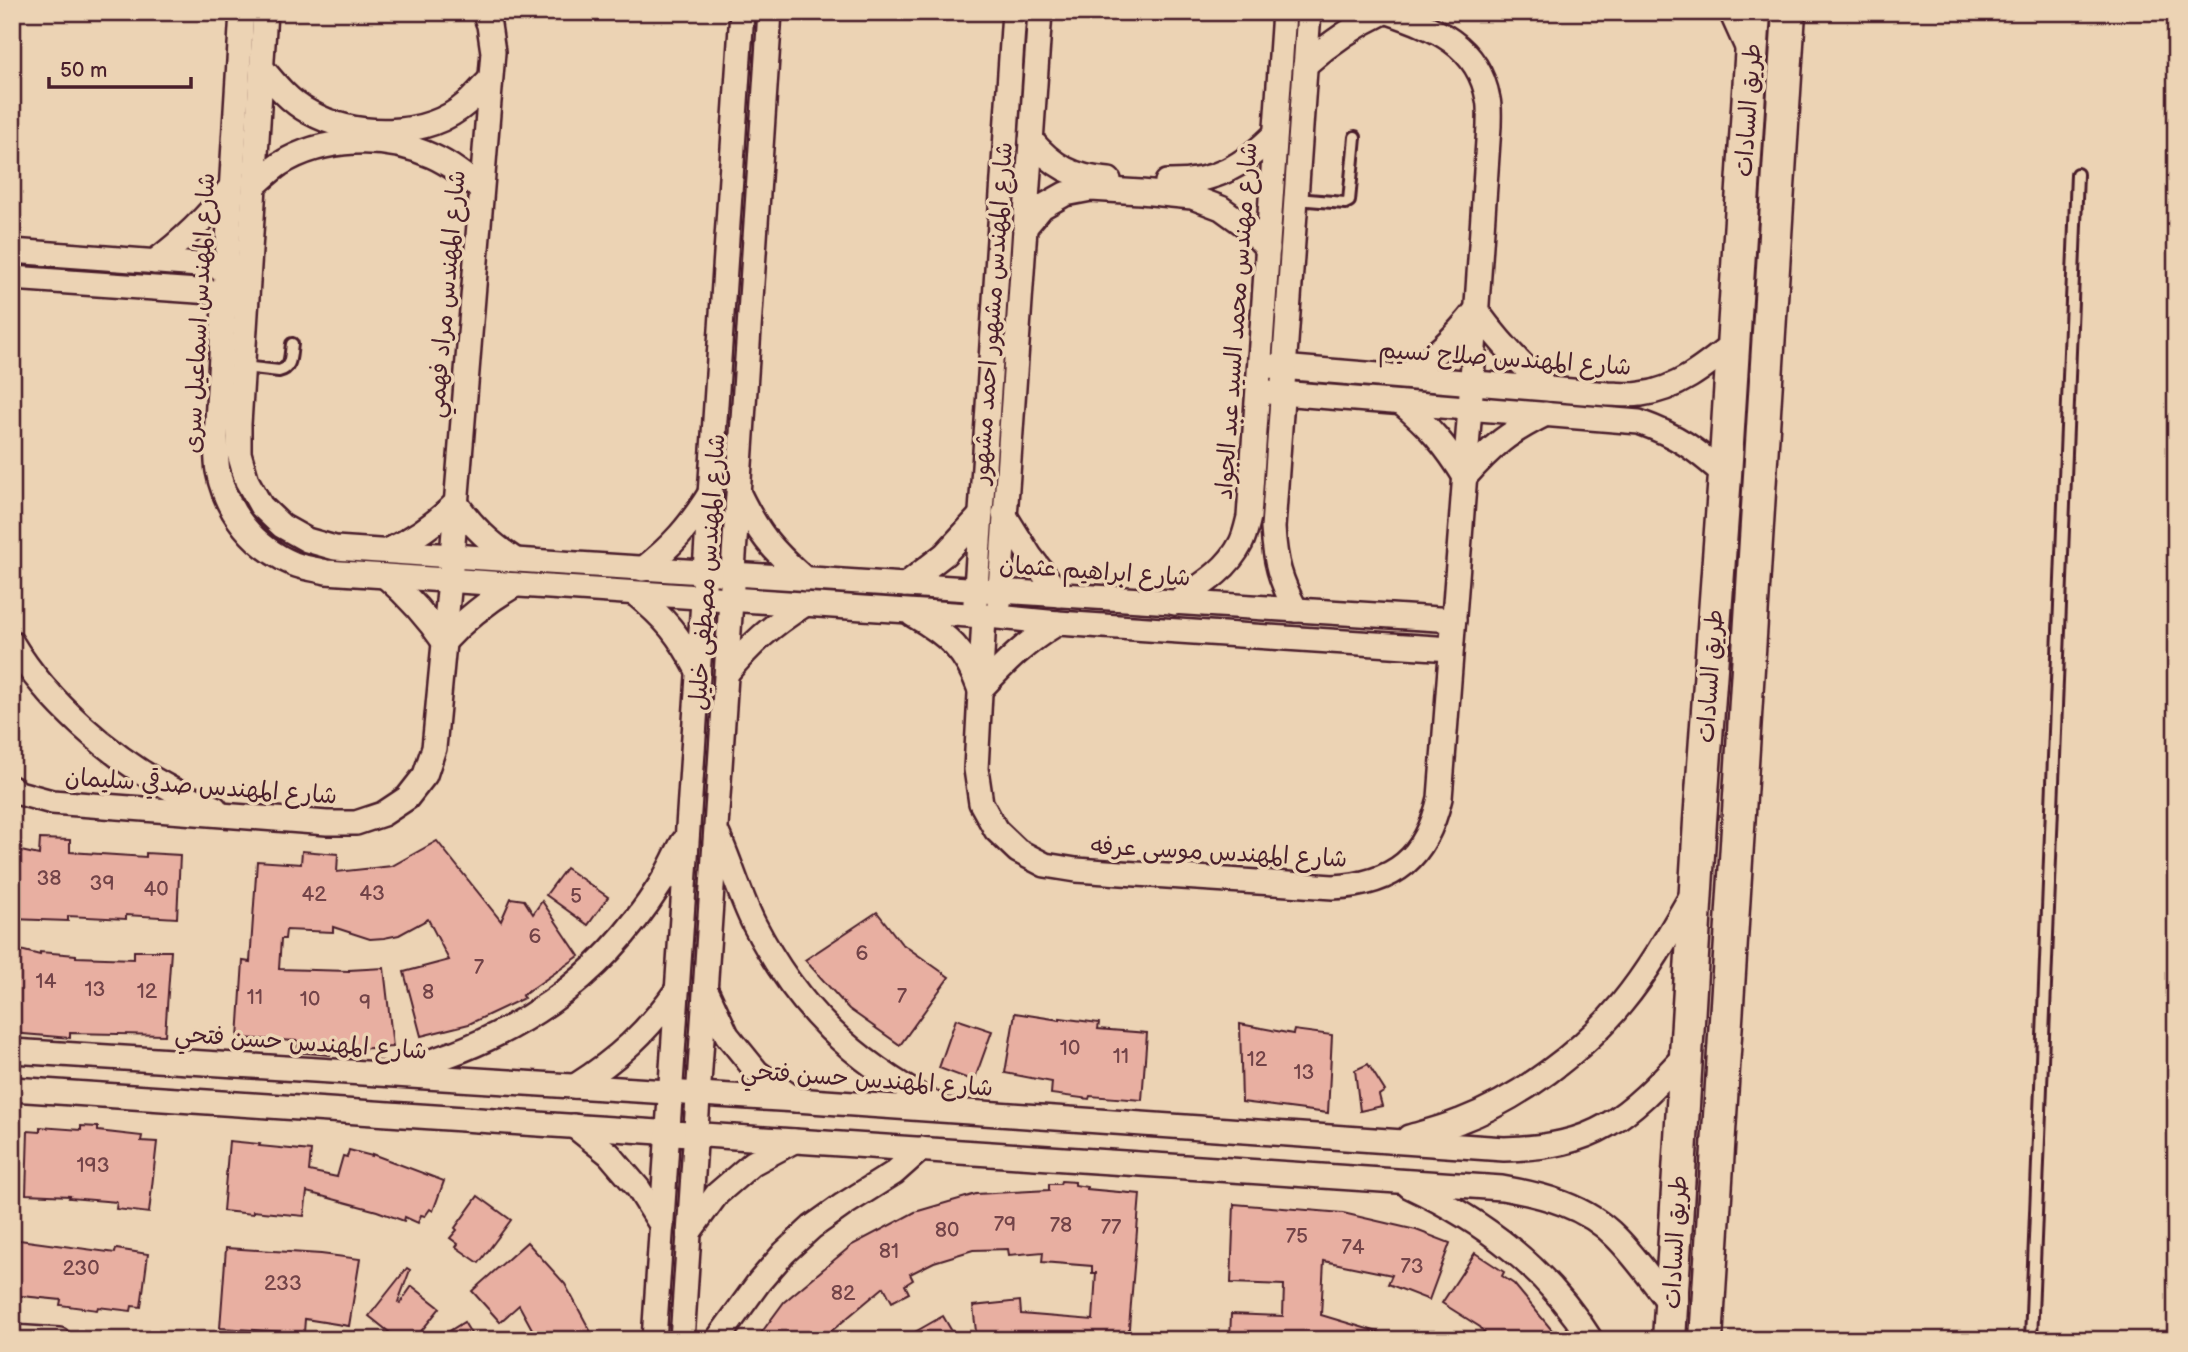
<svg xmlns="http://www.w3.org/2000/svg" width="2188" height="1352" font-family="'Balsamiq Sans','Playpen Sans Arabic',sans-serif">
  <style>
    .building { fill: #e8afa1; stroke: #4a1f2b; stroke-width: 2 }
    .lines { fill: none; stroke-linecap: round; stroke-linejoin: round }
    .service-casing { stroke: #4a1f2b; stroke-width: 16 }
    .minor-casing { stroke: #4a1f2b; stroke-width: 28 }
    .secondary-casing { stroke: #4a1f2b; stroke-width: 37 }
    .service { stroke: #ecd3b4; stroke-width: 10 }
    .minor { stroke: #ecd3b4; stroke-width: 23 }
    .secondary { stroke: #ecd3b4; stroke-width: 32 }
    .labels { text-anchor: middle; stroke-width: 7; stroke-linejoin: round; paint-order: stroke }
    .number-label { font-size: 21px; fill: #724348 }
    .street-label { font-size: 24px; fill: #4a1f2b; stroke: #ecd3b4 }
  </style>
  <rect width="100%" height="100%" fill="#ecd3b4"/>
  <filter id="ink" filterUnits="userSpaceOnUse"><feTurbulence type="fractalNoise" baseFrequency=".0143" numOctaves="2"/><feDisplacementMap in="SourceGraphic" scale="14" xChannelSelector="R" yChannelSelector="G"/><feConvolveMatrix kernelMatrix="1 2 1 2 8 2 1 2 1" color-interpolation-filters="sRGB"/></filter>
  <g filter="url(#ink)">
    <g class="building">
      <path d="M40,839L70,840V852L146,857V853L180,855L177,918L126,915V919L68,916V921L12,919V849L39,855Z"/>
      <path d="M437,841L501,921L511,898L524,900L533,914L542,901L579,956L522,996L524,998L469,1024L421,1036L404,972L449,960L428,919L399,935L384,938L370,939L333,927V932L286,930L285,939H281L279,969L349,971V970L384,968L393,1047L331,1050L330,1055L296,1052L297,1041L238,1038L243,961L250,962L257,861L301,864L302,851L338,854L337,872L392,866Z"/>
      <path d="M566,868L608,897L588,925L546,895Z"/>
      <path d="M877,912L901,943L949,977L900,1045L849,1009L805,960Z"/>
      <path d="M12,948L40,955V952L76,955V957L134,959V951H171L165,1035L70,1033V1038L12,1033Z"/>
      <path d="M1015,1013L1060,1020V1018L1099,1023L1098,1029L1147,1033L1142,1100L1090,1096L1089,1099L1051,1094L1052,1082L1005,1073Z"/>
      <path d="M956,1019L992,1031L974,1081L939,1068Z"/>
      <path d="M1240,1024L1293,1034L1294,1030L1332,1035L1328,1113L1242,1102Z"/>
      <path d="M1368,1064L1385,1091L1379,1095L1382,1106L1360,1111L1355,1070Z"/>
      <path d="M81,1126L98,1127V1131L142,1136L141,1141L157,1142L149,1213L116,1209L117,1202L69,1198L70,1196L26,1194L28,1131L40,1132V1127L81,1130Z"/>
      <path d="M229,1141L260,1144L259,1146L311,1151L309,1171L337,1177L343,1156L347,1157L349,1150L372,1156V1154L444,1181L433,1211L430,1209L425,1216L421,1215L418,1223L405,1217L404,1221L377,1211L307,1192L304,1216L253,1211V1214L223,1211Z"/>
      <path d="M1061,1181L1075,1182V1185L1087,1187V1189L1140,1194L1128,1340H977L973,1306L1020,1301L1021,1314L1093,1320L1096,1273H1092V1266L1042,1262L1043,1252L1009,1255L1008,1249L973,1250L934,1262L910,1274L913,1280L905,1285L909,1293L892,1302L884,1287L828,1334L824,1340H756L784,1302L852,1245L915,1212L976,1194L1049,1190V1184H1060Z"/>
      <path d="M478,1196L511,1220L479,1263L456,1247L458,1244L450,1238L457,1230L455,1228Z"/>
      <path d="M1234,1204L1343,1213L1416,1230L1450,1243L1429,1300L1388,1284L1392,1275L1324,1261L1321,1315L1391,1336L1390,1340H1230L1231,1314L1283,1316L1284,1285L1231,1283Z"/>
      <path d="M12,1239L115,1253L116,1249L148,1254L141,1307L132,1306L131,1311L98,1307L97,1310L60,1305L61,1300L12,1295Z"/>
      <path d="M527,1242L565,1284L591,1332L576,1340H538L519,1305L500,1322L472,1291Z"/>
      <path d="M226,1248L321,1254L360,1259L349,1326L305,1319L304,1333L220,1328Z"/>
      <path d="M1475,1253L1504,1272L1502,1276L1514,1284L1560,1340H1490L1480,1327L1442,1303Z"/>
      <path d="M407,1268L410,1270L398,1302L400,1303L412,1286L440,1308L414,1340H399L369,1316Z"/>
      <path d="M943,1316L957,1340H901Z"/>
      <path d="M464,1322L475,1340H435Z"/>
    </g>
    <g class="lines">
      <defs>
        <g id="service">
          <path d="M1296,199L1345,203L1349,201L1355,137"/>
          <path d="M243,367L279,371C292,368 290,356 292,344"/>
          <path d="M2031,1340L2077,174"/>
        </g>
        <g id="minor">
          <path d="M242,12L216,438C217,448 216,460 218,471C226,512 255,548 294,564C304,568 315,569 326,572L998,617L1058,623L1451,649"/>
          <path d="M265,12L239,424V453L247,481L261,506L282,526L307,540L335,548L452,556L1454,620"/>
          <path d="M1731,12L1750,54"/>
          <path d="M1305,65C1330,43 1354,26 1384,12"/>
          <path d="M262,68C276,85 290,102 309,112C355,138 426,139 467,103C475,96 482,87 490,80"/>
          <path d="M1031,140C1053,166 1074,178 1109,180"/>
          <path d="M1167,182C1215,183 1243,166 1275,134"/>
          <path d="M255,185C263,178 271,170 280,164C323,137 385,135 432,156C450,164 465,176 481,189"/>
          <path d="M1026,226L1042,207L1065,194L1091,189L1141,192L1192,197L1221,208L1246,226L1268,249"/>
          <path d="M12,251L239,268"/>
          <path d="M154,262C184,240 208,216 231,187"/>
          <path d="M12,278L240,294"/>
          <path d="M1269,366L1608,394C1618,394 1630,396 1641,394C1677,390 1706,366 1733,344"/>
          <path d="M1404,376C1434,357 1454,338 1476,310C1498,340 1520,365 1549,389"/>
          <path d="M1268,392L1639,422C1678,436 1694,448 1725,475"/>
          <path d="M1401,403C1429,426 1446,446 1465,477C1493,445 1508,433 1546,414"/>
          <path d="M739,494C758,533 772,550 805,579"/>
          <path d="M1004,514L1030,556L1060,595"/>
          <path d="M389,550C415,538 435,524 456,503C473,527 490,543 514,559"/>
          <path d="M643,569C673,545 689,527 709,495"/>
          <path d="M385,576C408,596 427,617 444,642C466,618 488,601 515,585"/>
          <path d="M905,585L945,554L980,516"/>
          <path d="M634,593C666,619 679,635 698,671"/>
          <path d="M975,603L1014,12"/>
          <path d="M1175,603C1200,586 1227,571 1241,543C1245,535 1247,525 1249,517L1284,12"/>
          <path d="M999,604L1040,12"/>
          <path d="M1296,610C1280,580 1275,562 1273,528L1309,12"/>
          <path d="M913,615C948,635 966,651 980,690C1005,663 1026,642 1058,623"/>
          <path d="M984,617L976,769L981,803L996,830L1018,851L1045,865L1076,870L1333,887C1395,884 1426,858 1440,798L1470,408L1489,126C1489,118 1490,108 1488,99C1478,44 1434,28 1388,12"/>
          <path d="M12,643C47,701 111,758 171,789C185,796 201,802 215,808"/>
          <path d="M727,673C752,643 771,626 804,605"/>
          <path d="M12,788L19,793L52,802L327,823H356L383,814L407,798L425,775L434,748L450,580L493,52L489,25L484,12"/>
          <path d="M718,835C731,864 740,896 754,924C798,1009 852,1060 936,1105"/>
          <path d="M708,994L727,1035L757,1072L796,1100"/>
          <path d="M12,1051L796,1100L1504,1149C1596,1147 1626,1119 1686,1054"/>
          <path d="M405,1069C514,1039 599,982 660,885C669,871 675,856 683,842"/>
          <path d="M575,1086C618,1059 647,1032 677,990"/>
          <path d="M12,1089L1502,1188C1543,1195 1586,1206 1616,1237C1636,1257 1653,1282 1671,1305"/>
          <path d="M574,1126L609,1154L638,1188L662,1226"/>
          <path d="M1409,1137C1426,1132 1443,1128 1460,1121C1519,1099 1582,1052 1622,1003C1650,969 1672,929 1694,891"/>
          <path d="M1409,1186C1485,1222 1546,1268 1591,1340"/>
          <path d="M690,1231L717,1194L753,1163L794,1141"/>
          <path d="M12,1337L59,1340"/>
          <path d="M654,1340L742,12"/>
          <path d="M682,1340L770,12"/>
          <path d="M717,1340L759,1282L784,1253L812,1227L843,1205L894,1173L921,1149"/>
        </g>
        <g id="secondary">
          <path d="M1669,1340L1700,821L1725,475L1754,12"/>
          <path d="M1706,1340L1789,12"/>
        </g>
      </defs>
      <use href="#service" class="service-casing"/>
      <use href="#minor" class="minor-casing"/>
      <use href="#secondary" class="secondary-casing"/>
      <use href="#service" class="service"/>
      <use href="#minor" class="minor"/>
      <use href="#secondary" class="secondary"/>
    </g>
  </g>
  <g class="labels">
    <g class="number-label">
      <text x="49" y="885">38</text>
      <text x="102" y="890">39</text>
      <text x="156" y="896">40</text>
      <text x="372" y="900">43</text>
      <text x="314" y="901">42</text>
      <text x="576" y="903">5</text>
      <text x="535" y="943">6</text>
      <text x="862" y="960">6</text>
      <text x="479" y="974">7</text>
      <text x="46" y="988">14</text>
      <text x="95" y="996">13</text>
      <text x="147" y="998">12</text>
      <text x="428" y="999">8</text>
      <text x="902" y="1003">7</text>
      <text x="255" y="1004">11</text>
      <text x="310" y="1006">10</text>
      <text x="365" y="1009">9</text>
      <text x="1070" y="1055">10</text>
      <text x="1121" y="1063">11</text>
      <text x="1257" y="1066">12</text>
      <text x="1304" y="1079">13</text>
      <text x="93" y="1172">193</text>
      <text x="1005" y="1231">79</text>
      <text x="1061" y="1232">78</text>
      <text x="1111" y="1234">77</text>
      <text x="947" y="1237">80</text>
      <text x="1297" y="1243">75</text>
      <text x="1353" y="1254">74</text>
      <text x="889" y="1258">81</text>
      <text x="1412" y="1273">73</text>
      <text x="81" y="1275">230</text>
      <text x="283" y="1290">233</text>
      <text x="843" y="1300">82</text>
    </g>
    <g class="street-label">
      <text transform="translate(1748 110) rotate(-86)" y="8">طريق السادات</text>
      <text transform="translate(446 294) rotate(-85)" y="8">شارع المهندس مراد فهمي</text>
      <text transform="translate(199 313) rotate(-87)" y="8">شارع المهندس اسماعيل سرى</text>
      <text transform="translate(992 313) rotate(-86)" y="8">شارع المهندس مشهور احمد مشهور</text>
      <text transform="translate(1236 321) rotate(-86)" y="8">شارع مهندس محمد السيد عبد الجواد</text>
      <text transform="translate(1505 358) rotate(4)" y="8">شارع المهندس صلاح نسيم</text>
      <text transform="translate(1095 571) rotate(4)" y="8">شارع ابراهيم عثمان</text>
      <text transform="translate(707 572) rotate(-86)" y="8">شارع المهندس مصطفى خليل</text>
      <text transform="translate(1710 676) rotate(-86)" y="8">طريق السادات</text>
      <text transform="translate(201 786) rotate(4)" y="8">شارع المهندس صدقي سليمان</text>
      <text transform="translate(1219 852) rotate(3)" y="8">شارع المهندس موسى عرفه</text>
      <text transform="translate(301 1042) rotate(4)" y="8">شارع المهندس حسن فتحي</text>
      <text transform="translate(867 1079) rotate(4)" y="8">شارع المهندس حسن فتحي</text>
      <text transform="translate(1675 1242) rotate(-87)" y="8">طريق السادات</text>
    </g>
  </g>
  <rect width="2188" height="1352" fill="none" stroke="#ecd3b4" stroke-width="42"/>
  <rect x="21" y="21" width="2146" height="1310" fill="none" stroke="#4a1f2b" stroke-width="2.5" filter="url(#ink)"/>
  <path d="M49 77v10h142v-10" fill="none" stroke="#4a1f2b" stroke-width="3.5"/>
  <text x="60" y="77" font-size="21" fill="#4a1f2b" stroke="#ecd3b4" stroke-width="5" paint-order="stroke">50 m</text>
</svg>
